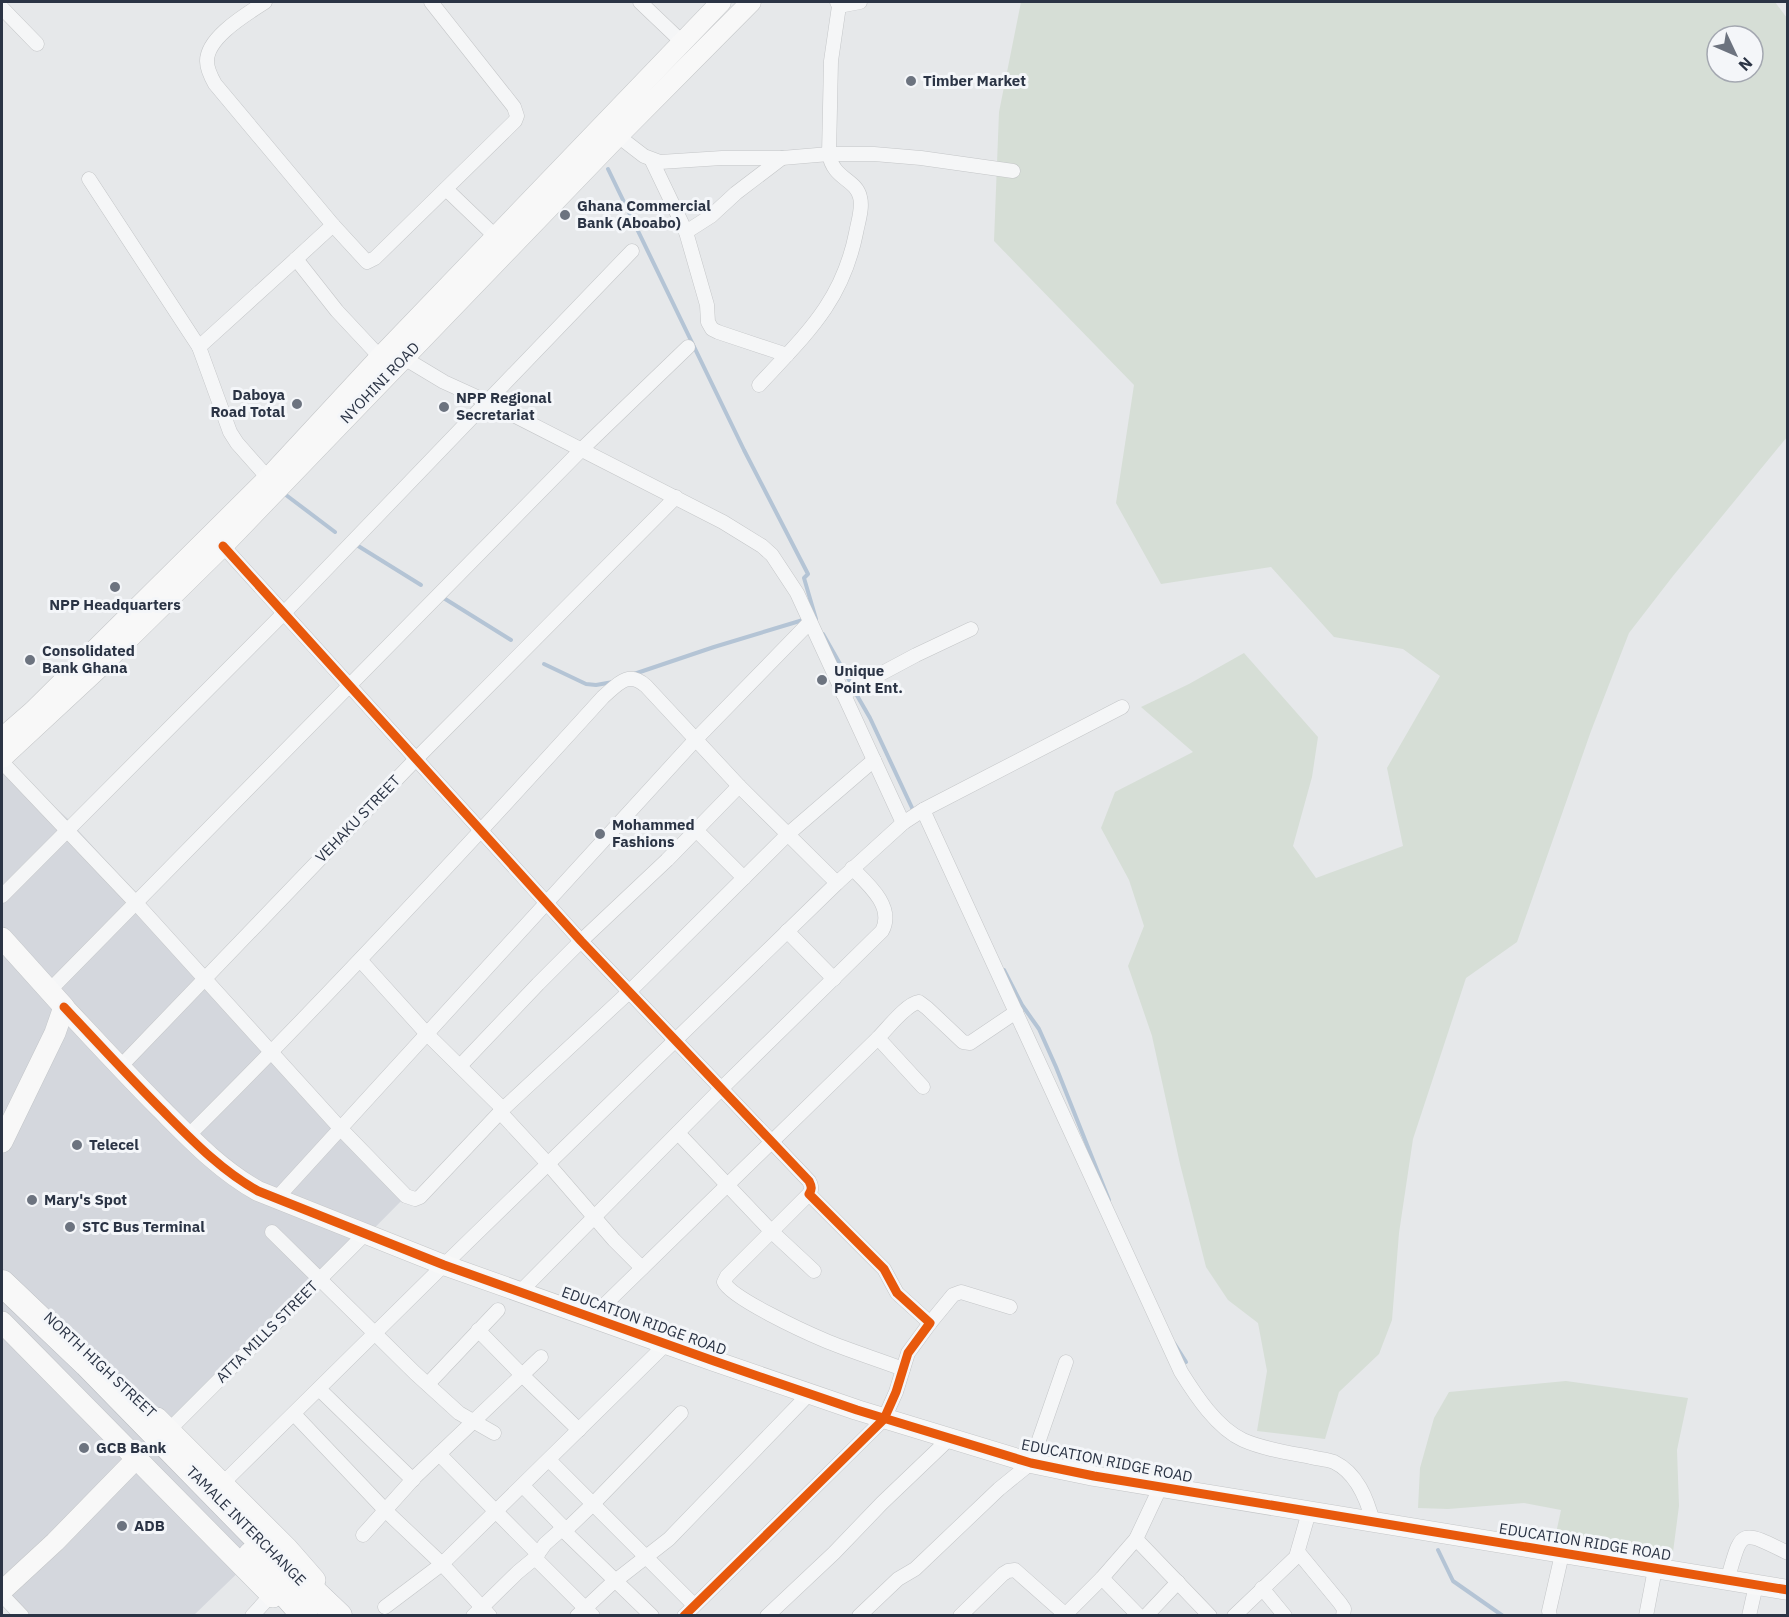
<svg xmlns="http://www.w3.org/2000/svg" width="1789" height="1617" font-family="'IBM Plex Sans',sans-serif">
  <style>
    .built { fill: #d4d7dd }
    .green { fill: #d6ded6; fill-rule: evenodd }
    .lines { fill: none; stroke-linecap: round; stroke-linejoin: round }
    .stream { stroke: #b4c4d5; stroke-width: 4 }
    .street-casing { stroke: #c4c6c8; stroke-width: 15 }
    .secondary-casing { stroke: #c4c6c8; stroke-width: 21 }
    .primary-casing { stroke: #c2c5c8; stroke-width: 22 }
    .highway-casing { stroke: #b8bbbf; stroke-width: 27 }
    .street { stroke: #f5f6f7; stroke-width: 14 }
    .secondary { stroke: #f8f8f8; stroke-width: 20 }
    .primary { stroke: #f8f8f8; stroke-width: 21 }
    .highway { stroke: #f8f8f8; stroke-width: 26 }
    .cycleway-casing { stroke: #f4f6f9; stroke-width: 13 }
    .cycleway { stroke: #e8590c; stroke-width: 9 }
    .poi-dot { fill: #6c737f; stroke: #f4f6f9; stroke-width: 2 }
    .labels { text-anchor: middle; stroke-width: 6; stroke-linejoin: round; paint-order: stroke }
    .poi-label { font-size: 15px; font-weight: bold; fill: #2b3445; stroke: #f4f6f9; text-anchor: start }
    .street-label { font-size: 15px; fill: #2b3445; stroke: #f4f6f9 }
  </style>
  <rect width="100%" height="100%" fill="#e6e8ea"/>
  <path class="built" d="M2,760L67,818L409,1193L178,1427L281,1531L194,1615H18L2,1598Z"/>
  <g class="green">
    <path d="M1021,2H1775L1787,18V437L1673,576L1629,633L1591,731L1517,942L1466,978L1413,1139L1399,1233L1392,1320L1379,1354L1339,1392L1325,1439L1257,1431L1267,1371L1258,1323L1228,1300L1206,1267L1180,1164L1152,1036L1128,966L1144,926L1129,880L1101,828L1115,792L1193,752L1141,707L1189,684L1244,653L1318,737L1312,777L1293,846L1316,878L1403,846L1387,768L1440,676L1403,649L1334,637L1271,567L1161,584L1116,503L1134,385L994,241L999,112ZM1717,36H1753V72H1717Z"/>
    <path d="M1566,1381L1688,1398L1677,1450L1679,1506L1673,1552L1625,1544L1555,1538L1561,1510L1524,1503L1448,1509L1418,1508L1420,1468L1434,1418L1449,1392Z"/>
  </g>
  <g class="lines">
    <g class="stream">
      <path d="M608,169L744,450L808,574L804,578L816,619"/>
      <path d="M282,492L335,532"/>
      <path d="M355,544L421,585"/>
      <path d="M442,597L511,640"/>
      <path d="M823,634L852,685"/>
      <path d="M544,664L586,684L596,685L613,682"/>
      <path d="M634,674L714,647L803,620"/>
      <path d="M855,692L870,718L914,812"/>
      <path d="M1004,970L1022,1005L1039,1029L1056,1067L1109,1200"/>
      <path d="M1174,1343L1186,1362"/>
      <path d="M1438,1550L1453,1581L1503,1616"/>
    </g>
    <defs>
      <g id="street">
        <path d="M265,2C247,14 207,37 207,61C207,69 211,77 215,84L333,225L367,262L375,258L515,121L517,116L514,107L431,2"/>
        <path d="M640,2L682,42"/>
        <path d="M839,6L860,2"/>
        <path d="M2,8L37,44"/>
        <path d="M618,136L644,156L660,162L722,158H782L829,154H874L921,158L1013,171"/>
        <path d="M652,161L686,232L707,305L708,322L712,329L718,332L787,355"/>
        <path d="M89,179L199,347"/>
        <path d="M446,189L495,236"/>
        <path d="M686,232L711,216L736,193L782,158"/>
        <path d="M296,259L333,225"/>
        <path d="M404,358L444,382L488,402L723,522L762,546L772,555L797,593L903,823"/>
        <path d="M759,385C805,335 842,303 856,233C858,222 863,208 860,197C856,179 833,179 829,154L831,61L839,6L837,2"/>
        <path d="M268,478L237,443L230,432L199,347L296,259L337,311L380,357"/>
        <path d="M223,546L581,941L809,1181C812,1187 812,1189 809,1194L884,1269L897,1293L930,1323L908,1353L896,1392L884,1419L684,1616"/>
        <path d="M843,694L916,655L971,629"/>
        <path d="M2,762L136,903L340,1128L406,1196L415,1199L420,1197L503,1109L629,992L787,835L874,760"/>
        <path d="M923,810L1181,1372C1196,1396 1217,1428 1243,1440C1263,1449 1290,1453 1311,1457C1318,1459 1327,1459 1334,1462C1357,1473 1367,1499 1373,1522"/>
        <path d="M696,830L744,878"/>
        <path d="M2,896L284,613L632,251"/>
        <path d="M787,931L834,979"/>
        <path d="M361,961L427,1034L503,1109"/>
        <path d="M49,991L582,449L688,347"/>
        <path d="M460,1066L538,984L581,941L667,860L739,786"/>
        <path d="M120,1067L417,758L676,497"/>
        <path d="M923,1087L878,1038C888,1028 906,1004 919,1002L927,1008L963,1042L970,1043L1016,1012"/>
        <path d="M500,1112L549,1165L614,1240L642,1268"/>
        <path d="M678,1133L771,1231L814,1271"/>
        <path d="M188,1136C331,994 468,846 603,697C618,684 628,670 646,686L739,786L837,883"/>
        <path d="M809,1194L727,1276L724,1282C731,1298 805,1332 824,1340C850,1351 877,1359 903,1369"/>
        <path d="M276,1199L696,739L810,622"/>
        <path d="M272,1232L415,1373L459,1413L494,1433"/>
        <path d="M520,1292L721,1089L882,931C895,907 868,884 852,868"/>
        <path d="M591,1318L878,1038"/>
        <path d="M930,1323L953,1295L961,1292L1010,1307"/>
        <path d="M478,1330L522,1375L579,1430"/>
        <path d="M428,1384L498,1310"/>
        <path d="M319,1389L413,1480"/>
        <path d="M294,1414L386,1511L442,1564L666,1344"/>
        <path d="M169,1430L365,1234"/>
        <path d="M439,1454L538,1554"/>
        <path d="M549,1460L694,1605"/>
        <path d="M223,1483L444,1265L837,883L903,823L923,810L1122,707"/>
        <path d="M523,1486L564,1528"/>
        <path d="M562,1529L652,1616"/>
        <path d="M363,1535L415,1477L541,1357"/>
        <path d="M1136,1539L1210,1616"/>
        <path d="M1298,1552L1340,1603L1344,1609L1343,1616"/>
        <path d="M535,1558L593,1616"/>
        <path d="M1102,1578L1139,1616"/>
        <path d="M1727,1581C1742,1530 1738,1528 1788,1553"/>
        <path d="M1262,1588L1285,1616"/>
        <path d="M2,1595L22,1616"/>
        <path d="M385,1607L442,1564L490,1616"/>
        <path d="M252,1616L271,1595"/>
        <path d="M473,1616L518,1572L535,1558L545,1544L562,1529L569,1527L593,1504L681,1413"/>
        <path d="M577,1616L610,1585L669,1539L809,1394"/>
        <path d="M767,1616L834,1553L882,1503L949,1439"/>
        <path d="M859,1616L898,1579L915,1569L999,1489L1031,1463L1066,1362"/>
        <path d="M960,1616L1003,1574L1008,1571L1015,1570L1067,1616"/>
        <path d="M1064,1616L1102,1578L1136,1539L1160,1488"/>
        <path d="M1146,1616L1178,1582"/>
        <path d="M1234,1616L1296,1557L1309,1512"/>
        <path d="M1550,1616L1549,1611L1562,1554"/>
        <path d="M1646,1616L1655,1569"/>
        <path d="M1749,1616L1756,1585"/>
      </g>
      <g id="secondary">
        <path d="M2,738L33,711L268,478L380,357L721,2"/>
        <path d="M2,758L99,668L223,546L618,136L751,2"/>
        <path d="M64,1007C96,1041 127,1075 160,1108C190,1138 220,1170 258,1191L444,1265L714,1361L857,1410L1031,1463L1094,1476L1788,1590"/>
        <path d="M2,1591L55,1542L136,1459"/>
      </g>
      <g id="primary">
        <path d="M2,938L64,1007L55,1033L2,1142"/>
        <path d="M2,1322L273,1597"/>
        <path d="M157,1418L287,1548L315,1580"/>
      </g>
      <g id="highway">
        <path d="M2,1283L87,1364L258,1539L339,1616"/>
        <path d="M251,1555L305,1616"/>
      </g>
    </defs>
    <use href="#street" class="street-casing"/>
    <use href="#secondary" class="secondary-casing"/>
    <use href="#primary" class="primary-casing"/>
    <use href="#highway" class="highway-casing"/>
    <use href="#street" class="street"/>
    <use href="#secondary" class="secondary"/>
    <use href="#primary" class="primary"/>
    <use href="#highway" class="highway"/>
    <defs>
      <g id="cycleway">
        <path d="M223,546L581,941L809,1181C812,1187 812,1189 809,1194L884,1269L897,1293L930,1323L908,1353L896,1392L884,1419L684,1616"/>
        <path d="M64,1007C96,1041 127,1075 160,1108C190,1138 220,1170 258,1191L444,1265L714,1361L857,1410L1031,1463L1094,1476L1788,1590"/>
      </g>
    </defs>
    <use href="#cycleway" class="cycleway-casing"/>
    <use href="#cycleway" class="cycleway"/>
  </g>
  <g class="poi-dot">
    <circle cx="911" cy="81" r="6"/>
    <circle cx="565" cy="215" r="6"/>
    <circle cx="297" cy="404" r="6"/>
    <circle cx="444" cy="407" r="6"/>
    <circle cx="115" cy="587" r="6"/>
    <circle cx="30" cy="660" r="6"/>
    <circle cx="822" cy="680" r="6"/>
    <circle cx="600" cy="834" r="6"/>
    <circle cx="77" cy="1145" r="6"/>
    <circle cx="32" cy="1200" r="6"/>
    <circle cx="70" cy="1227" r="6"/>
    <circle cx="84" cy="1448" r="6"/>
    <circle cx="122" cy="1526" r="6"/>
  </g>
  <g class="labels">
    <g class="poi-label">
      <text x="923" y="86">Timber Market</text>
      <text x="577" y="211">Ghana Commercial<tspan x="577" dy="17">Bank (Aboabo)</tspan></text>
      <text x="285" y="400" text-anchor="end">Daboya<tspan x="285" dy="17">Road Total</tspan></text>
      <text x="456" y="403">NPP Regional<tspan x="456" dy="17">Secretariat</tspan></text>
      <text x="115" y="610" text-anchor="middle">NPP Headquarters</text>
      <text x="42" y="656">Consolidated<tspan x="42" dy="17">Bank Ghana</tspan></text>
      <text x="834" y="676">Unique<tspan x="834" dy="17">Point Ent.</tspan></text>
      <text x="612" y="830">Mohammed<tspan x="612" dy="17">Fashions</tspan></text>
      <text x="89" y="1150">Telecel</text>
      <text x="44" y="1205">Mary's Spot</text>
      <text x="82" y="1232">STC Bus Terminal</text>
      <text x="96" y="1453">GCB Bank</text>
      <text x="134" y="1531">ADB</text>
    </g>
    <g class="street-label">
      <text transform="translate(380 383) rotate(-46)" y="5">NYOHINI ROAD</text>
      <text transform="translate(358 819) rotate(-46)" y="5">VEHAKU STREET</text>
      <text transform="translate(644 1321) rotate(20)" y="5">EDUCATION RIDGE ROAD</text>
      <text transform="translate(267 1332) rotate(-45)" y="5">ATTA MILLS STREET</text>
      <text transform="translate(100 1365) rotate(43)" y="5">NORTH HIGH STREET</text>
      <text transform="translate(1107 1461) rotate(11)" y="5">EDUCATION RIDGE ROAD</text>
      <text transform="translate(246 1526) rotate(45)" y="5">TAMALE INTERCHANGE</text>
      <text transform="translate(1585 1542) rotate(9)" y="5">EDUCATION RIDGE ROAD</text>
    </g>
  </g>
  <rect width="1789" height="1617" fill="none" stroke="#2b3445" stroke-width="6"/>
  <g transform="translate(1735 54) rotate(134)"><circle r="28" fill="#f4f6f9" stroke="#a4a8b1" stroke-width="1.5"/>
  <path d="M0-4.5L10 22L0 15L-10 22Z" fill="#6c737f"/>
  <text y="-9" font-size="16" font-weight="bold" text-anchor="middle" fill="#2b3445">N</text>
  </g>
</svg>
